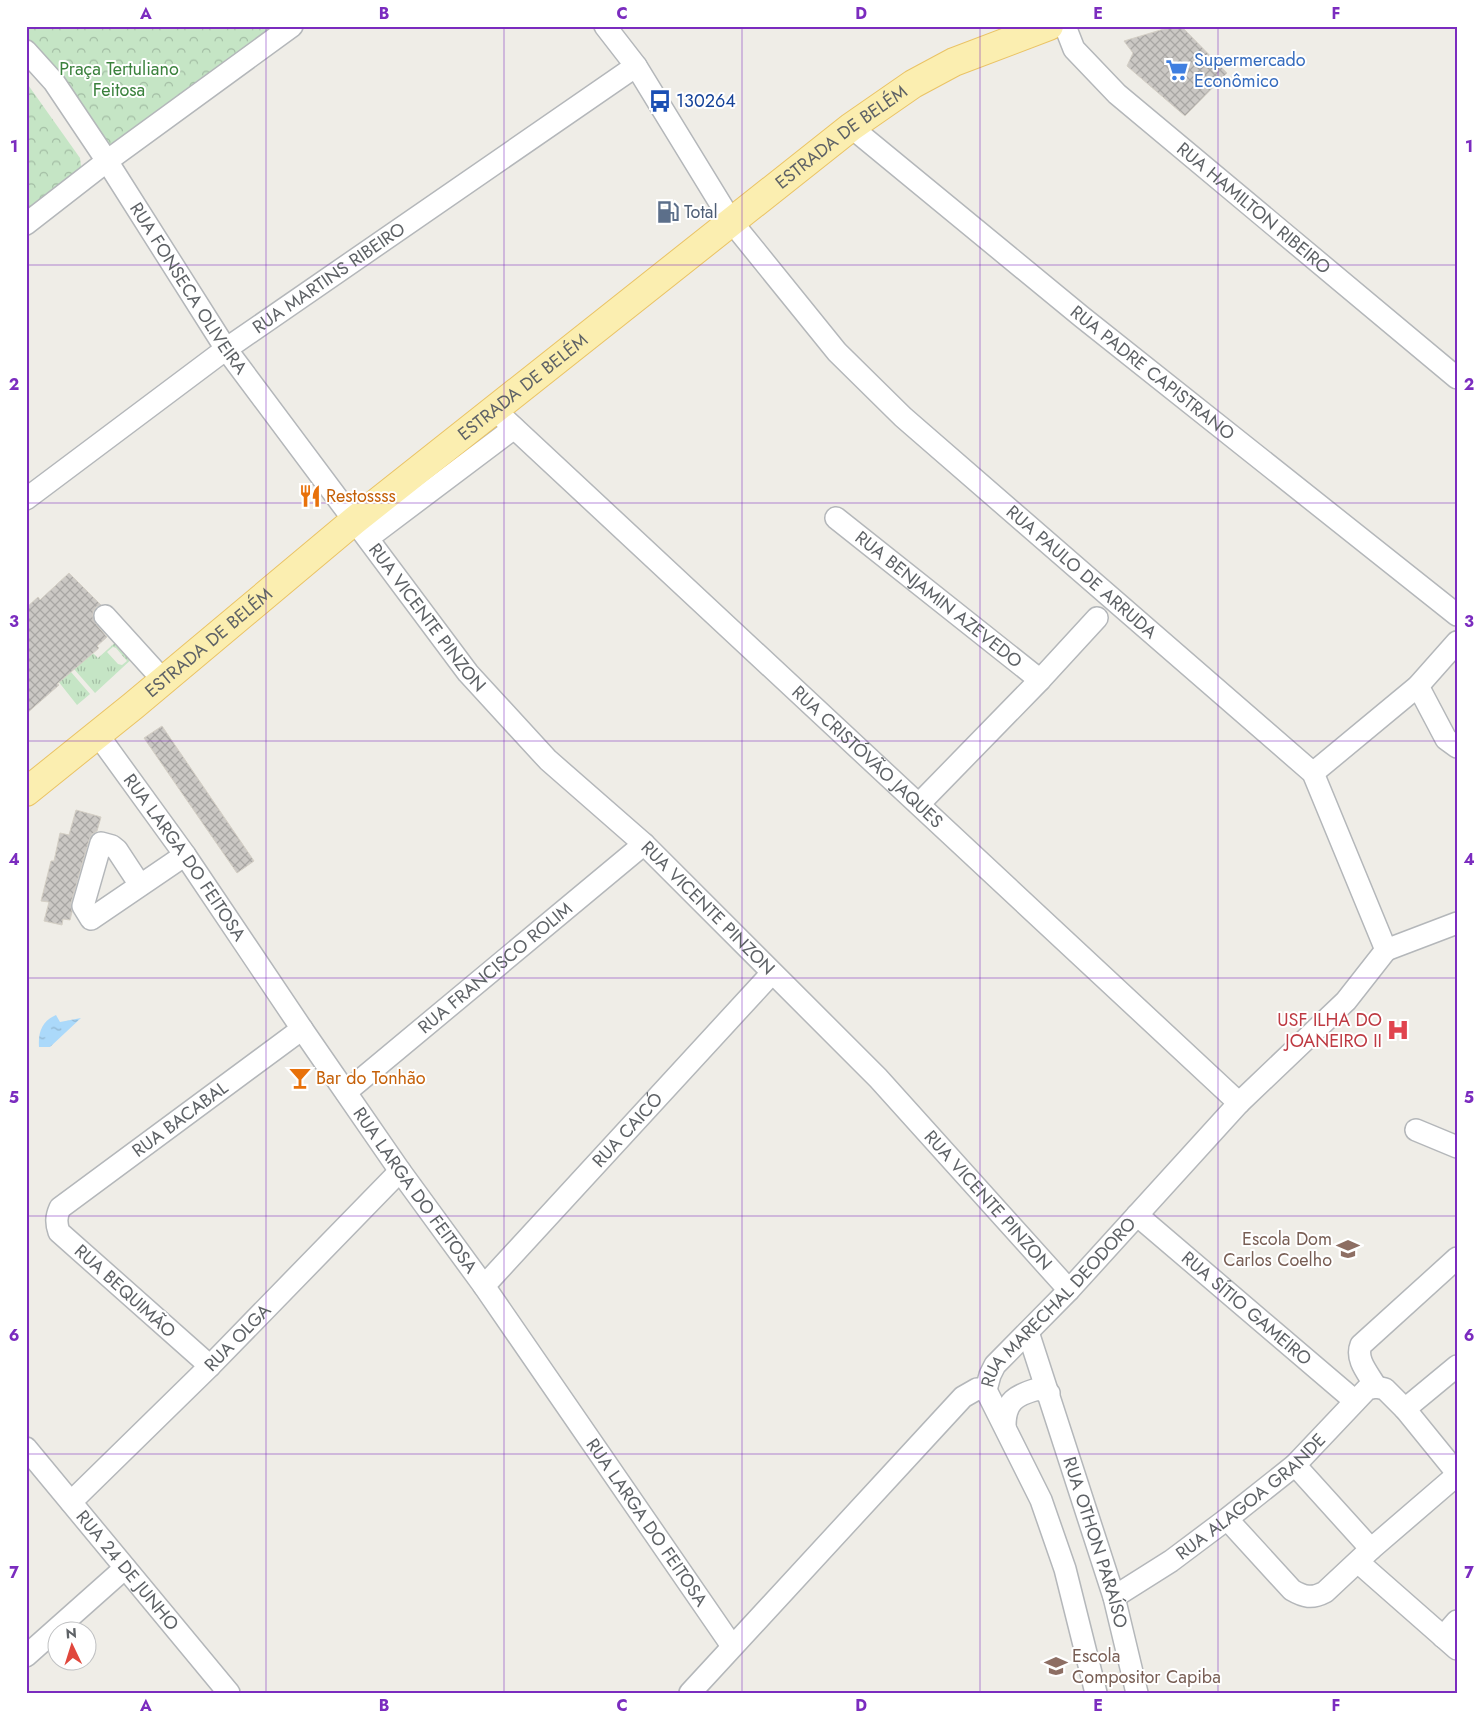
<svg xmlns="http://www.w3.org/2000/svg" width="1483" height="1719" font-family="Jost,sans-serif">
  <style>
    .grass { fill: url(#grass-tufts); fill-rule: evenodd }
    .forest { fill: url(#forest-crowns) }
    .water { fill: url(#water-ripples) }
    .building { fill: url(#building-cross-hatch); stroke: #d4cfc5 }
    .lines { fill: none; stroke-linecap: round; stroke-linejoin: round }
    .minor-casing { stroke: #b4b7ba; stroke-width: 24 }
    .major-casing { stroke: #eac365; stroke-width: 30 }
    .minor { stroke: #fff; stroke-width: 21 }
    .major { stroke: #fbeeb0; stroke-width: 28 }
    .grid { fill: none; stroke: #7b2cbf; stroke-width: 1; stroke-opacity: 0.55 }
    .labels { text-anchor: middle; stroke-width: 4; stroke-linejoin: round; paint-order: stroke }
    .shop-label { font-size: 18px; fill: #366cbe; stroke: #fff; text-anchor: start }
    .park-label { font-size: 18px; fill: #3a813c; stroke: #fff }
    .transit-label { font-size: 18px; fill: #164399; stroke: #fff; text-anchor: start }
    .street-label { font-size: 18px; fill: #5e6266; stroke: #fff }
    .service-label { font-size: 18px; fill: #4e5e75; stroke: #fff; text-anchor: start }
    .food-label { font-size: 18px; fill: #c56008; stroke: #fff; text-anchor: start }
    .health-label { font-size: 18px; fill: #be3a42; stroke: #fff; text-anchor: end }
    .education-label { font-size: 18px; fill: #785e54; stroke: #fff; text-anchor: end }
    .neatline { fill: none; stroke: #7b2cbf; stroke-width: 2 }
    .grid-label { font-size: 16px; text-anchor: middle; font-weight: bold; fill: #7b2cbf }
  </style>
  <defs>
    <pattern id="grass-tufts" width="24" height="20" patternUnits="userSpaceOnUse" patternTransform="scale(1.25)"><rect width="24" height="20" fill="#c5e5c5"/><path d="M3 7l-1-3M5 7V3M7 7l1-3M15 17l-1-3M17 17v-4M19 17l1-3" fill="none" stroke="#a3bda4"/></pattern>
    <pattern id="forest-crowns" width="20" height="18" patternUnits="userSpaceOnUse" patternTransform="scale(1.25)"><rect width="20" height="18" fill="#c5e5c5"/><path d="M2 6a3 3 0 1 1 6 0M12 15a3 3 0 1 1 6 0" fill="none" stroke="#a3bda4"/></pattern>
    <pattern id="water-ripples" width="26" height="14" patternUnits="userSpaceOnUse" patternTransform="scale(1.25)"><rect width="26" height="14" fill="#abd9fa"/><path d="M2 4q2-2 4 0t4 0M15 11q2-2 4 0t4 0" fill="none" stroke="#8eb3ce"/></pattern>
    <pattern id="building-cross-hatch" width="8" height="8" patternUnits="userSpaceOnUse" patternTransform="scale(1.25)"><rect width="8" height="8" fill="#cbc8c4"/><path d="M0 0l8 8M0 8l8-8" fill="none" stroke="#a8a6a3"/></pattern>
  </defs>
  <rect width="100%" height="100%" fill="#efede7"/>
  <g class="grass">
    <path d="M118,640L135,656L95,693L74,669L91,651L98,658ZM113,647L116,648L127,661L122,665L118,664L107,652Z"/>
    <path d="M71,672L90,694L77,705L58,681L59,682Z"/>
  </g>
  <g class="forest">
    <path d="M26,26H280L114,144H104L26,45Z"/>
    <path d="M26,82L80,158L81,166L78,175L26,216Z"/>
  </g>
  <path class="water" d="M56,1015L60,1022L81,1018L50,1047H39C38,1032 42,1021 56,1015Z"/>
  <g class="building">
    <path d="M1174,26H1181L1227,73L1185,116L1127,66L1133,53L1124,41Z"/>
    <path d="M69,573L101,605L96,607L93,612V618L96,624L107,637L97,646L99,648L57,684L59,685L26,714V608L38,597L40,600Z"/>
    <path d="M162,726L254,861L237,873L144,738Z"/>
    <path d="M76,810L101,817L97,831L92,834L89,840L71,903L72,912L70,920L63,919L62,925L44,921L49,902L41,901L51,861H54L60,833L69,835Z"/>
  </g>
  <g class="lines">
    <defs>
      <g id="minor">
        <path id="s1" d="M605,26L636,66L731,221L837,352L903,417L1313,773L1386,950"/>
        <path id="s2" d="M1065,26L1074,49L1117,94L1457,378"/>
        <path id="s3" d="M26,51L54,82L107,161L226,349L468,673L548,760L644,844L878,1078L1069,1290"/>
        <path id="s4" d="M851,127L1082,317L1457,615"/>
        <path d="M26,224L107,161L292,26"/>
        <path id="s5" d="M495,410L1239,1103"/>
        <path id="s6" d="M26,499L226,349L636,66"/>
        <path id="s7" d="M836,518L1040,680"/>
        <path d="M368,538L514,428"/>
        <path d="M105,616L164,681"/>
        <path d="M1418,686L1446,739L1457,747"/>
        <path id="s8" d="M98,735L185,855L302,1029L400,1171L484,1286L732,1646"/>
        <path d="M1313,773L1418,686L1457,642"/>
        <path d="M919,804L1040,680L1097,618"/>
        <path d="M140,885L117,850L112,846L101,843L83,906L91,919L185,855"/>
        <path d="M1386,950L1457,923"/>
        <path id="s9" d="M346,1092L644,844"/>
        <path d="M1416,1130L1457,1147"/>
        <path id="s10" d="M1137,1215L1355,1401"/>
        <path id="s11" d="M484,1286L772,973"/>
        <path id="s12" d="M1028,1332L1114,1597L1137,1693"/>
        <path id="s13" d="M210,1366L59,1232C56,1223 56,1217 60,1208L302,1029"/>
        <path d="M1376,1387C1369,1374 1355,1360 1361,1345L1457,1258"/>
        <path id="s14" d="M986,1390L990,1375L995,1365L1069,1290L1239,1103L1346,1001L1386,950"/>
        <path d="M986,1390L1041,1500L1065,1569L1096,1693"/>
        <path d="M1405,1409L1457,1366"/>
        <path d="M1005,1426C1005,1401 1016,1395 1038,1389L1049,1393"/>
        <path id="s15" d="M26,1448L229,1693"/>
        <path d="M1295,1465L1371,1549"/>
        <path id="s16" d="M71,1502L210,1366L400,1171"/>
        <path d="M1227,1519L1292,1590C1304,1597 1312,1599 1325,1592L1371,1549L1457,1475"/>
        <path d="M1358,1562L1457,1649"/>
        <path id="s17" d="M1114,1597L1171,1561L1227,1519L1295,1465L1367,1389L1376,1387L1385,1389L1405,1409L1457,1473"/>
        <path d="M1443,1637L1457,1621"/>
        <path d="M26,1656L125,1568"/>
        <path d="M690,1693L963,1397L977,1389L986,1390"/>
      </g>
      <g id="major">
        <path id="s18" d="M26,792L133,706L355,520L851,127L913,84L954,62L1049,26"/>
      </g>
    </defs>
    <use href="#minor" class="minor-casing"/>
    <use href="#major" class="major-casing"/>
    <use href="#minor" class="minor"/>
    <use href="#major" class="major"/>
  </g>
  <path class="grid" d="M266,26V1693M504,26V1693M742,26V1693M980,26V1693M1218,26V1693M26,265H1457M26,503H1457M26,741H1457M26,978H1457M26,1216H1457M26,1454H1457"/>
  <defs>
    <symbol id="supermarket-bare" viewBox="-9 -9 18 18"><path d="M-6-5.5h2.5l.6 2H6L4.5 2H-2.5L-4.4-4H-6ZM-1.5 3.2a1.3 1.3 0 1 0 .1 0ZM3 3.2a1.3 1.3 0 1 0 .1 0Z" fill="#3f7fe0" stroke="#fff" stroke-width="2.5" paint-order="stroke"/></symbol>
    <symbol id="bus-bare" viewBox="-9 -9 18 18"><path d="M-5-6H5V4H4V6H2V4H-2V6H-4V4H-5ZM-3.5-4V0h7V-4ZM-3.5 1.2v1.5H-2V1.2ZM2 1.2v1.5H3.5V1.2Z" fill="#1a4fb4" stroke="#fff" stroke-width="2.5" paint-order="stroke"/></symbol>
    <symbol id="fuel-bare" viewBox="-9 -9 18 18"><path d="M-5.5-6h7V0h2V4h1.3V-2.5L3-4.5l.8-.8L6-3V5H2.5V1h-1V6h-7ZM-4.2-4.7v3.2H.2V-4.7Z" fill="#5c6f8a" stroke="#fff" stroke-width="2.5" paint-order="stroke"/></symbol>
    <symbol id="restaurant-bare" viewBox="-9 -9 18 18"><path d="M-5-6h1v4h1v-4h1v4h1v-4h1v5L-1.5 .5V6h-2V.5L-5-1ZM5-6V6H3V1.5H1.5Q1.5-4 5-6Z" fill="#e8710a" stroke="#fff" stroke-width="2.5" paint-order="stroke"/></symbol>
    <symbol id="hospital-bare" viewBox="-9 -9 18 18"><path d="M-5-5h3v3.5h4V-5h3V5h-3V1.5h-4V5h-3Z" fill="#e0444e" stroke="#fff" stroke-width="2.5" paint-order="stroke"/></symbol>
    <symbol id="bar-bare" viewBox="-9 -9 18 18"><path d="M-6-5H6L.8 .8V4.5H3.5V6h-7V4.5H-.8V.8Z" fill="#e8710a" stroke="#fff" stroke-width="2.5" paint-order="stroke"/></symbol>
    <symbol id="school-bare" viewBox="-9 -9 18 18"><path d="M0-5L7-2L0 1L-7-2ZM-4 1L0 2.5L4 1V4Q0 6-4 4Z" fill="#8d6e63" stroke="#fff" stroke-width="2.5" paint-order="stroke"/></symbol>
  </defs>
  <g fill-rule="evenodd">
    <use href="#supermarket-bare" x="1161" y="54" width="32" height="32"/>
    <use href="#bus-bare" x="644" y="85" width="32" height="32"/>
    <use href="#fuel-bare" x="652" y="196" width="32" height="32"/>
    <use href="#restaurant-bare" x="294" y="480" width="32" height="32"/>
    <use href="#hospital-bare" x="1382" y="1014" width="32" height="32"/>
    <use href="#bar-bare" x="284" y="1062" width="32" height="32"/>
    <use href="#school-bare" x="1332" y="1233" width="32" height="32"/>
    <use href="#school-bare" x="1040" y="1650" width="32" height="32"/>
  </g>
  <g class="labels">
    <g class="shop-label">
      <text x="1194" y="66">Supermercado<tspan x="1194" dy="21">Econômico</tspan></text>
    </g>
    <g class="park-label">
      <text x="119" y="75">Praça Tertuliano<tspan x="119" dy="21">Feitosa</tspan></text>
    </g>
    <g class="transit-label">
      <text x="676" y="107">130264</text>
    </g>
    <g class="street-label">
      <text dy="6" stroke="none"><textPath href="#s18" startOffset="1046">ESTRADA DE BELÉM</textPath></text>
      <text dy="6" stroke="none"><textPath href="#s2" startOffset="265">RUA HAMILTON RIBEIRO</textPath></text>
      <text dy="6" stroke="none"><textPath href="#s6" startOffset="375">RUA MARTINS RIBEIRO</textPath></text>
      <text dy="6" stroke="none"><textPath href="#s3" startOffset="288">RUA FONSECA OLIVEIRA</textPath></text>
      <text dy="6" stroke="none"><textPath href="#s4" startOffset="389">RUA PADRE CAPISTRANO</textPath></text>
      <text dy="6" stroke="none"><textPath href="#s18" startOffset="641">ESTRADA DE BELÉM</textPath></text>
      <text dy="6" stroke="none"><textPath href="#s1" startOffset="730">RUA PAULO DE ARRUDA</textPath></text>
      <text dy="6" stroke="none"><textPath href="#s7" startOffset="131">RUA BENJAMIN AZEVEDO</textPath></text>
      <text dy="6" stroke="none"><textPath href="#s3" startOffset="695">RUA VICENTE PINZON</textPath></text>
      <text dy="6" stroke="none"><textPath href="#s18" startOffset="236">ESTRADA DE BELÉM</textPath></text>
      <text dy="6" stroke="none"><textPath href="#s5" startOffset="509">RUA CRISTÓVÃO JAQUES</textPath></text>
      <text dy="6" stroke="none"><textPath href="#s8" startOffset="150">RUA LARGA DO FEITOSA</textPath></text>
      <text dy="6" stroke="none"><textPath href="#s3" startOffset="1100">RUA VICENTE PINZON</textPath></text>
      <text dy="6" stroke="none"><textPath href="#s9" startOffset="194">RUA FRANCISCO ROLIM</textPath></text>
      <text dy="6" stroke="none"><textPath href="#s13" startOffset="376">RUA BACABAL</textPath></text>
      <text dy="6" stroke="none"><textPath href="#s11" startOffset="212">RUA CAICÓ</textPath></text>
      <text dy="6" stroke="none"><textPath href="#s8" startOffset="555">RUA LARGA DO FEITOSA</textPath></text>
      <text dy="6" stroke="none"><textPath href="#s3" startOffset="1505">RUA VICENTE PINZON</textPath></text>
      <text transform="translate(125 1291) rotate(42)" y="6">RUA BEQUIMÃO</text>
      <text dy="6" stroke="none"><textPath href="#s14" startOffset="115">RUA MARECHAL DEODORO</textPath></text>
      <text dy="6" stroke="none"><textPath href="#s10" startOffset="144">RUA SÍTIO GAMEIRO</textPath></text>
      <text dy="6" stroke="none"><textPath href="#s16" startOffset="234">RUA OLGA</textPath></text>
      <text dy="6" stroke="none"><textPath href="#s17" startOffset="170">RUA ALAGOA GRANDE</textPath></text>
      <text dy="6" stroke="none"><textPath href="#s8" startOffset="960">RUA LARGA DO FEITOSA</textPath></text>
      <text dy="6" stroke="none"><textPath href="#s12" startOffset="221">RUA OTHON PARAÍSO</textPath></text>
      <text dy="6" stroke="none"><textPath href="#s15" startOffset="159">RUA 24 DE JUNHO</textPath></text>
    </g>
    <g class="service-label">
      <text x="684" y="218">Total</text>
    </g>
    <g class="food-label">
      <text x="326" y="502">Restossss</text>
      <text x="316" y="1084">Bar do Tonhão</text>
    </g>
    <g class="health-label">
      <text x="1382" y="1026">USF ILHA DO<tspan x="1382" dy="21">JOANEIRO II</tspan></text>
    </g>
    <g class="education-label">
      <text x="1332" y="1245">Escola Dom<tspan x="1332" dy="21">Carlos Coelho</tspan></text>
      <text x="1072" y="1662" text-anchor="start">Escola<tspan x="1072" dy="21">Compositor Capiba</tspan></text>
    </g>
  </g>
  <rect width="1483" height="1719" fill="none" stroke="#ffffff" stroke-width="55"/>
  <g transform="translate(72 1646) rotate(356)"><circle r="24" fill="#ffffff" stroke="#bfc0c2"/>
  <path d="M0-4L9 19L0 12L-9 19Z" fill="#e0473c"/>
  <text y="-8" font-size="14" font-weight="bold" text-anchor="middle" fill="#5e6266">N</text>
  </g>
  <rect x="28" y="28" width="1428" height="1664" class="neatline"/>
  <g class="grid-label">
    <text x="146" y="19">A</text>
    <text x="384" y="19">B</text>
    <text x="622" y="19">C</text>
    <text x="861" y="19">D</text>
    <text x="1098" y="19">E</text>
    <text x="1336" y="19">F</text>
    <text x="14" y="152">1</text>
    <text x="1469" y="152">1</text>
    <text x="14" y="390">2</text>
    <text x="1469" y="390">2</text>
    <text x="14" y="627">3</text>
    <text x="1469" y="627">3</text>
    <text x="14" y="865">4</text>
    <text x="1469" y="865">4</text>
    <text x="14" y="1103">5</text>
    <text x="1469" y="1103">5</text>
    <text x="14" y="1341">6</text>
    <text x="1469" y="1341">6</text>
    <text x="14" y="1578">7</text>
    <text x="1469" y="1578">7</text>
    <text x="146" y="1711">A</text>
    <text x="384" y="1711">B</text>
    <text x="622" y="1711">C</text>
    <text x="861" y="1711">D</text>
    <text x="1098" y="1711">E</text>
    <text x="1336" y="1711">F</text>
  </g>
</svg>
